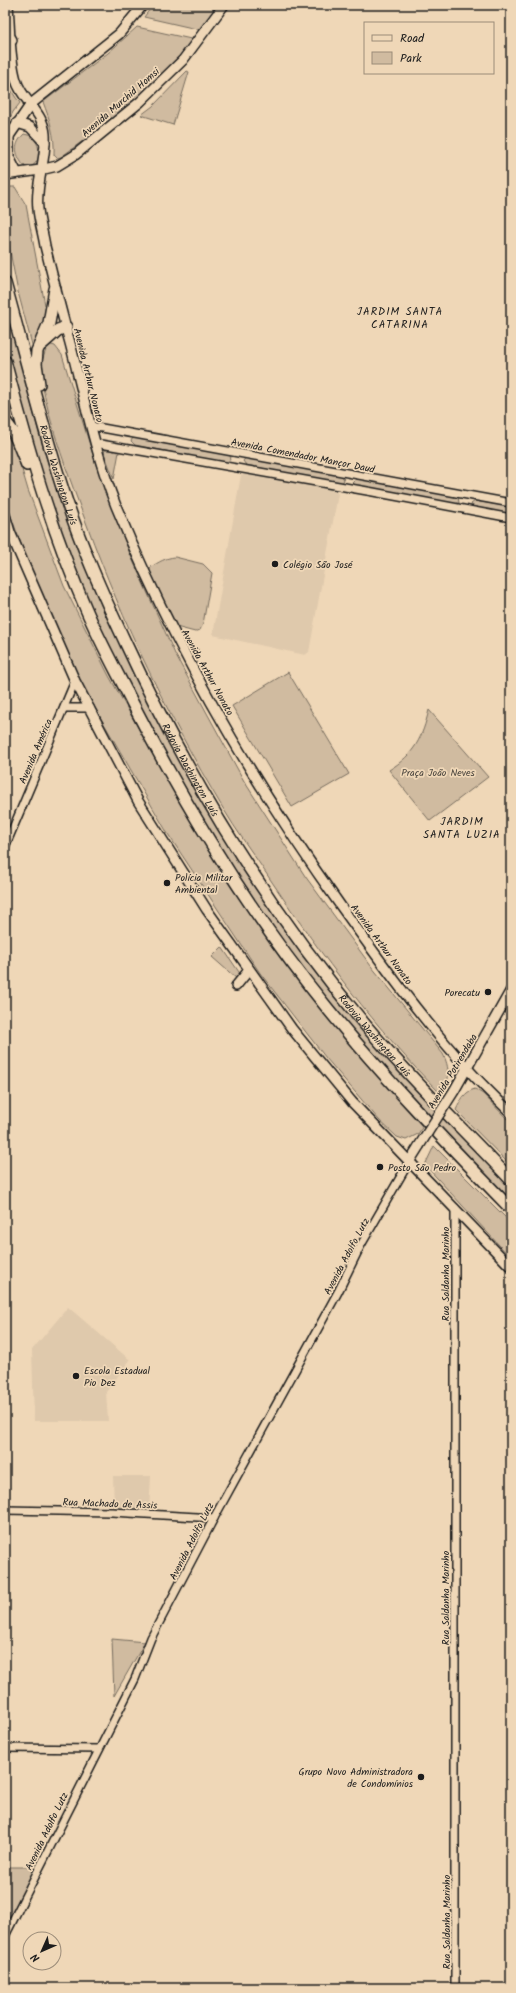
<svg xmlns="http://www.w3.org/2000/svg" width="516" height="1993" font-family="Kalam,sans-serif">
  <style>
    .built { fill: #dfc9ac }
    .green { fill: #d0bba0; stroke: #766c5e }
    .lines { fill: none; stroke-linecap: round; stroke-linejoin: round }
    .minor-casing { stroke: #1c1c1c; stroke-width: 10 }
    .major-casing { stroke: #1c1c1c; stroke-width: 12 }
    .highway-casing { stroke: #1c1c1c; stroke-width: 14 }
    .minor { stroke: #efd7b7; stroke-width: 7 }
    .major { stroke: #efd7b7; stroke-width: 9 }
    .highway { stroke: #efd7b7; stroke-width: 11 }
    .major-bridge-casing { stroke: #1c1c1c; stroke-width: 12; stroke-linecap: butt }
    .major-bridge { stroke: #efd7b7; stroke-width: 9 }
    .poi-dot { fill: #1c1c1c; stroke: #efd7b7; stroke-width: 1.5 }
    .labels { text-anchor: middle; stroke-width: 3.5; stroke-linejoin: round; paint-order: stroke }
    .street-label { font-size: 10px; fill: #1c1c1c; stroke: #efd7b7 }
    .poi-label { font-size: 10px; fill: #1c1c1c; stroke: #efd7b7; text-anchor: start }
    .park-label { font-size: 10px; fill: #49443d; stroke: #efd7b7 }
    .neighbourhood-label { font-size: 11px; letter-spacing: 1px; fill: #1c1c1c; stroke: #efd7b7 }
  </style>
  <rect width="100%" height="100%" fill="#efd7b7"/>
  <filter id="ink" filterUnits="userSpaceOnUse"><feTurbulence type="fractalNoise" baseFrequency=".025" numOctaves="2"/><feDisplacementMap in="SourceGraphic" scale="8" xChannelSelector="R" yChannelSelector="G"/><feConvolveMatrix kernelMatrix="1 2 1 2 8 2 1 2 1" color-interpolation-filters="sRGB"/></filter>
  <g filter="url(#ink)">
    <g class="built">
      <path d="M247,471L335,490L338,494L309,652L305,655L213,635L241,475Z"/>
      <path d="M68,1307L130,1360L106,1392L108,1421H34L32,1350Z"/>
      <path d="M113,1476H151L149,1511L114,1510Z"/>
    </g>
    <g class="green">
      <path d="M153,5H219L201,30L144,17Z"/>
      <path d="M137,27L191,39V44L134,103L61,157L57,158L54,155C55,136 50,120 43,102L108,53Z"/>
      <path d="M5,64C7,80 9,90 20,103L13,112L5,129Z"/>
      <path d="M187,71L189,72L173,125L141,115L153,106Z"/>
      <path d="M24,134L32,136C40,145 43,159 31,167L23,165C15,153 13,145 24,134Z"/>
      <path d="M8,187H15L26,205L45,305L47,306V316L34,352L18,292L5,226V189Z"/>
      <path d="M5,302L39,434L52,476L77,548L107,619L179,760L269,904L466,1139L511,1186V1203L394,1080L311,982L245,888L176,777L99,627L68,553L29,437L5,346Z"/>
      <path d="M48,344L55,346L62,355L97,468L130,554L175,654L208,715L244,781L305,876L371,966L443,1054C449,1066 452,1083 440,1093C376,1029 322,956 272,882C255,856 237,832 221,805C168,716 123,623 87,525C69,477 50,428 41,378V364Z"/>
      <path d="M5,388L12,412L10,417L5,413Z"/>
      <path d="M5,427L15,446L28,490L64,586L109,676L186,813L229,884L281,959L423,1126L418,1134L406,1140L397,1137L379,1120L326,1058L260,973L168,834L88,696L60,639L32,574L5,500Z"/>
      <path d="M134,436L229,454L231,458L227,463L135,445L131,441Z"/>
      <path d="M116,449L119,452L114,479L104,453L105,450Z"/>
      <path d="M247,456L342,475L344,480L341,484L246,465L243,461Z"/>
      <path d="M357,478L458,497L459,503L456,505L354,486L352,483Z"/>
      <path d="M475,501L511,507V516L475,509L471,504Z"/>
      <path d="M175,557L203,564L212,573L203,624L200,630L195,632L176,627L149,572L151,567C159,562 165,558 175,557Z"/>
      <path d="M188,647L198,649L197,664H195L187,648Z"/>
      <path d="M288,672L349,774L292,807L232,706Z"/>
      <path d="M429,710L488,777L430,821L389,770C415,754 422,738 429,710Z"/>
      <path d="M222,947L241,975L237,979L212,957Z"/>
      <path d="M475,1089L483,1094L511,1123V1166L456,1110C461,1100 464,1092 475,1089Z"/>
      <path d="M434,1146L511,1223V1258L425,1165Z"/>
      <path d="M112,1639L145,1642L114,1696Z"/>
      <path d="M5,1867H37L5,1928Z"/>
    </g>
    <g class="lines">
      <defs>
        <g id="minor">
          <path d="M91,426L511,503"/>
          <path d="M95,443L373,492L511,518"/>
          <path d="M65,708H90"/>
          <path d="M5,847L75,681"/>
          <path d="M455,1208V1988"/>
          <path d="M5,1510L112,1512L214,1518"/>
          <path d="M5,1748L99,1749"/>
          <path d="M5,1936L135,1679L151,1638L214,1518L338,1292L361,1245L409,1162"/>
        </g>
        <g id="major">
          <path d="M8,5C10,29 9,56 16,80C22,101 43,111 45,134C47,159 35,183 38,209C39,221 43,233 45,246C53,278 61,311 70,343C84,397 95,453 116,506C174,647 251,780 340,905C380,961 420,1017 467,1068C481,1084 496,1098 511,1113"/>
          <path d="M17,123L30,127L45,143"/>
          <path d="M9,136V157L17,173"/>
          <path d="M5,142L31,104L119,34L143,5"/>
          <path d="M5,175L40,170L57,166L75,155L140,102L183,60L224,5"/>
          <path d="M5,515L10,532L75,681L138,801L207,910L292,1029L352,1102L511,1267"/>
          <path d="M236,986L249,970"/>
          <path d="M454,1091L511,990"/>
          <path d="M409,1162L419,1146"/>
        </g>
        <g id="highway">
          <path d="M5,32L11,40"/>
          <path id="s1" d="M5,283C24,352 41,422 63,490C80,544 103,595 127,646C190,782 270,912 367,1027C412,1080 463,1129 511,1180"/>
          <path d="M41,345L58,330L66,327"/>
          <path d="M5,361C27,445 51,529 86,609C100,642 117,672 133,704C188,811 251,915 328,1009C385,1079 448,1144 511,1209"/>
          <path d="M39,384L36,364L37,351L49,323L55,289"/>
          <path d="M5,421L14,433L27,465"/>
        </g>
      </defs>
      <use href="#minor" class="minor-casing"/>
      <use href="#major" class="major-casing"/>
      <use href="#highway" class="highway-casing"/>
      <use href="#minor" class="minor"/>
      <use href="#major" class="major"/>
      <use href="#highway" class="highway"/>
      <defs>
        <path id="major-bridge" d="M419,1146L454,1091"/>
      </defs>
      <use href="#major-bridge" class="major-bridge-casing"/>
      <use href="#major-bridge" class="major-bridge"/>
    </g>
  </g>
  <g class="poi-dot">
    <circle cx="275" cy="564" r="4"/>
    <circle cx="167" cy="883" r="4"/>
    <circle cx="488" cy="992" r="4"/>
    <circle cx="380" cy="1167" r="4"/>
    <circle cx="76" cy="1376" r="4"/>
    <circle cx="421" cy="1777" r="4"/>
  </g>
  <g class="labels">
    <g class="street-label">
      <text transform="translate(120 102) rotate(-41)" y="4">Avenida Murchid Homsi</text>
      <text transform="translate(89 375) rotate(76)" y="4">Avenida Arthur Nonato</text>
      <text transform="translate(303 455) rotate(11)" y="4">Avenida Comendador Mançor Daud</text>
      <text dy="4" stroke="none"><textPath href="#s1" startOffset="199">Rodovia Washington Luís</textPath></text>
      <text transform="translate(208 672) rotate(61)" y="4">Avenida Arthur Nonato</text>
      <text transform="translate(35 751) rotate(-67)" y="4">Avenida América</text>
      <text dy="4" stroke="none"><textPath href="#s1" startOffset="523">Rodovia Washington Luís</textPath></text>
      <text transform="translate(382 944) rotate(54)" y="4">Avenida Arthur Nonato</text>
      <text dy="4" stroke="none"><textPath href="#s1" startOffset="847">Rodovia Washington Luís</textPath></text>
      <text transform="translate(452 1071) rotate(-59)" y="4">Avenida Potirendaba</text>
      <text transform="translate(346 1256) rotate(-62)" y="4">Avenida Adolfo Lutz</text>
      <text transform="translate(445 1274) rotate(-90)" y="4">Rua Saldanha Marinho</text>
      <text transform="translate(110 1503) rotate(2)" y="4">Rua Machado de Assis</text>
      <text transform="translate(191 1541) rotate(-63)" y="4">Avenida Adolfo Lutz</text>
      <text transform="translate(445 1598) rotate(-90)" y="4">Rua Saldanha Marinho</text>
      <text transform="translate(46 1831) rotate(-64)" y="4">Avenida Adolfo Lutz</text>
      <text transform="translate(446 1922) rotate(-90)" y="4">Rua Saldanha Marinho</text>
    </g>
    <g class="poi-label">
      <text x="283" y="568">Colégio São José</text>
      <text x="175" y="881">Polícia Militar<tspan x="175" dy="12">Ambiental</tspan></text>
      <text x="480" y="996" text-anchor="end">Porecatu</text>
      <text x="388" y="1171">Posto São Pedro</text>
      <text x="84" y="1374">Escola Estadual<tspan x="84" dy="12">Pio Dez</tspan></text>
      <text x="413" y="1775" text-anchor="end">Grupo Novo Administradora<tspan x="413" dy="12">de Condomínios</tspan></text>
    </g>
    <g class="park-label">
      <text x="438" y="776">Praça João Neves</text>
    </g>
    <g class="neighbourhood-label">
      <text x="400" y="315">JARDIM SANTA<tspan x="400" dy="13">CATARINA</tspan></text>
      <text x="462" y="825">JARDIM<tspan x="462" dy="13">SANTA LUZIA</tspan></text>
    </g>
  </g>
  <rect width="516" height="1993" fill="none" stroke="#efd7b7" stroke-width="20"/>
  <rect x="10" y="10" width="496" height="1973" fill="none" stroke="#1c1c1c" stroke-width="1.5" filter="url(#ink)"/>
  <rect x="364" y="22" width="130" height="52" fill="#efd7b7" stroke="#9b8c79"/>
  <rect x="372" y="35" width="20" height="6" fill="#efd7b7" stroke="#9b8c79"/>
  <text x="400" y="42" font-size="12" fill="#1c1c1c">Road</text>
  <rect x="372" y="52" width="20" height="12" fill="#d0bba0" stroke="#9b8c79"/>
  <text x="400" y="62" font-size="12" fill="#1c1c1c">Park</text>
  <g transform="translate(42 1951) rotate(225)"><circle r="19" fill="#efd7b7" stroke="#9b8c79"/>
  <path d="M0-3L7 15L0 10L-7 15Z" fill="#1c1c1c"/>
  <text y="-6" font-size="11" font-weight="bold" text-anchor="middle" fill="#1c1c1c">N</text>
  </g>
</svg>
